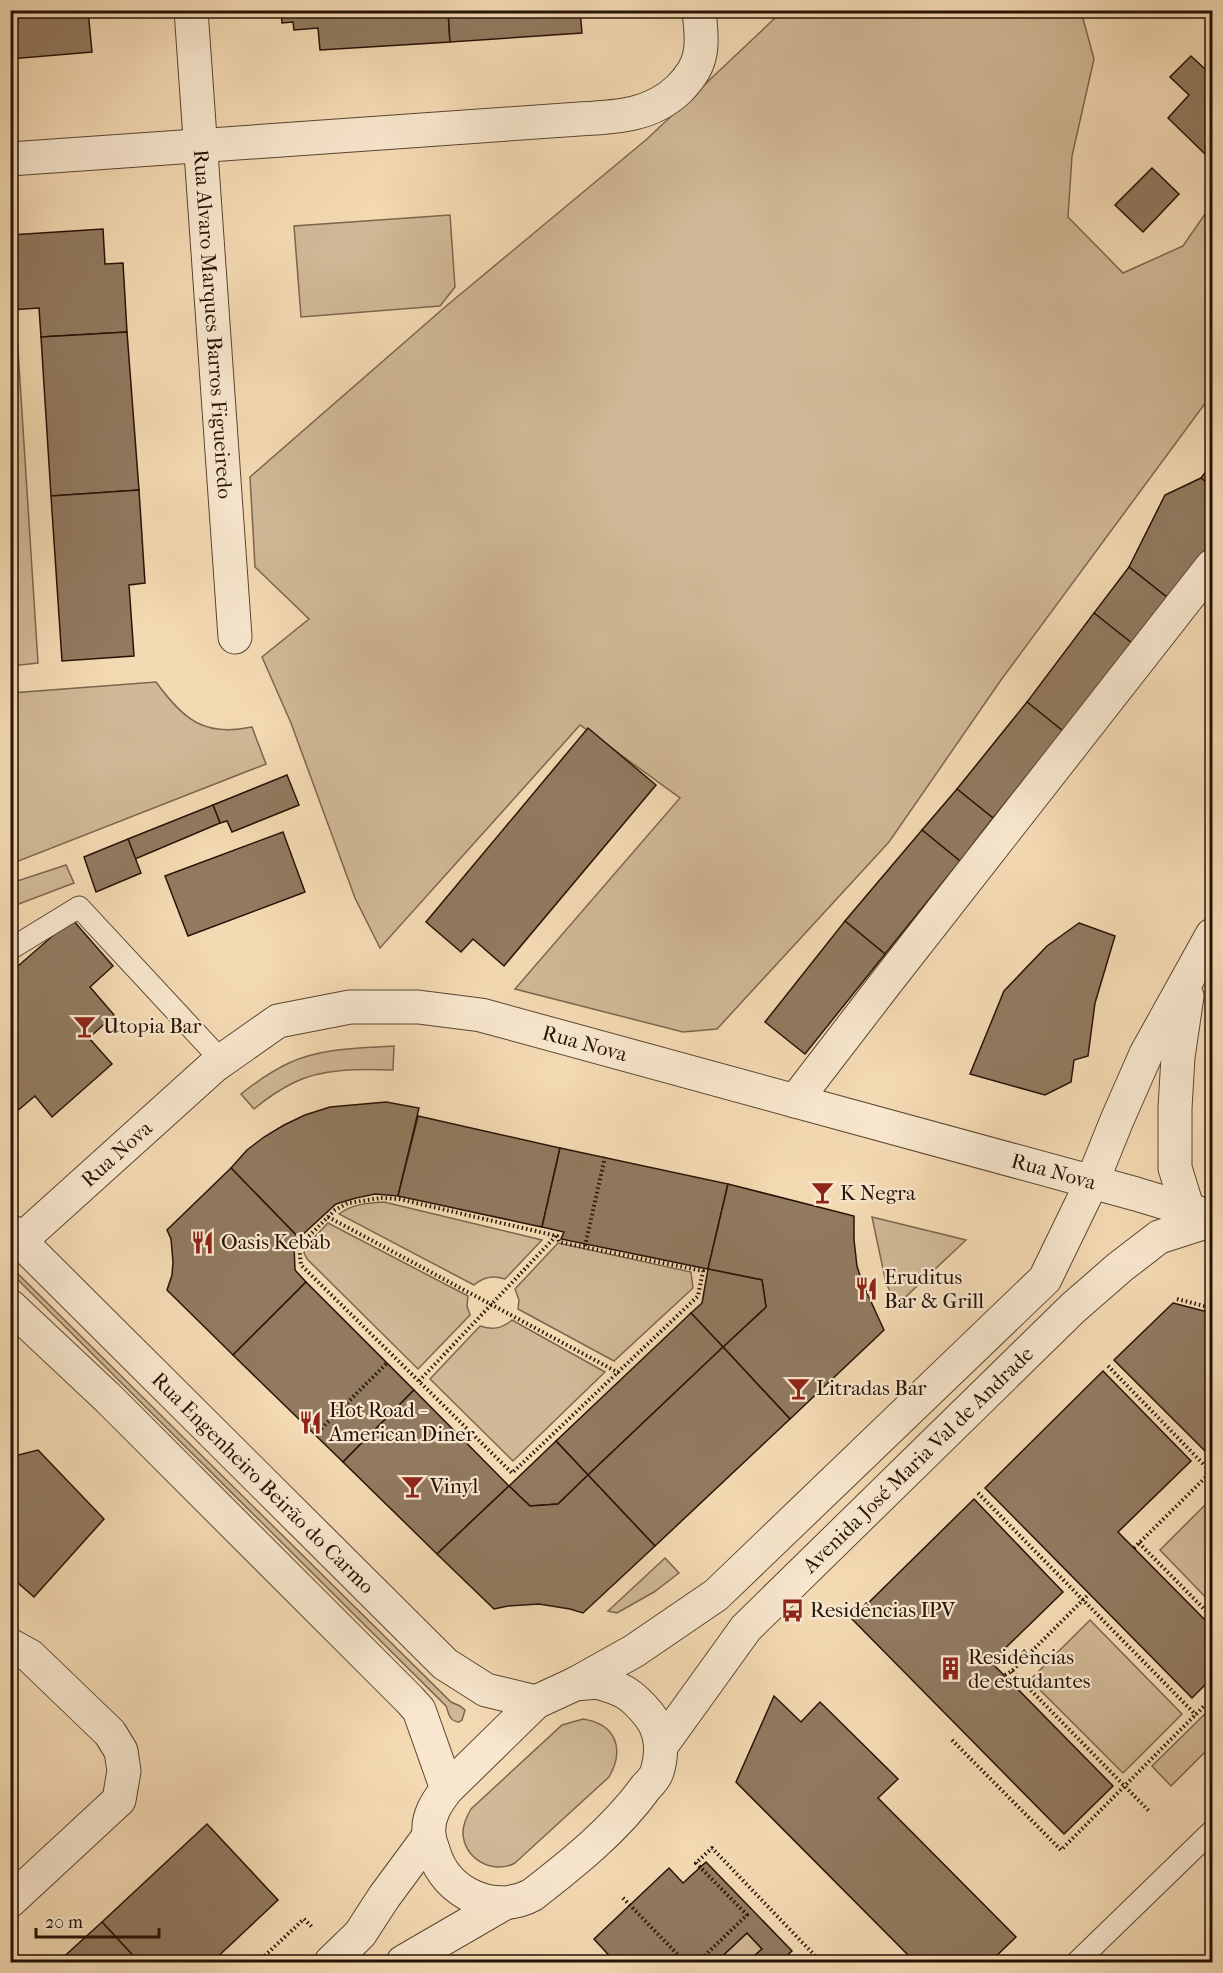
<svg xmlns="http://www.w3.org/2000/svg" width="1223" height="1973" font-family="'IM FELL French Canon',serif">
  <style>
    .green { fill: #d1b896; stroke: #7c664e; stroke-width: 1.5 }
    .building { fill: #927a60; stroke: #271307; stroke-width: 1.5 }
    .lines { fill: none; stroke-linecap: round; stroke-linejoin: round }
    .service-casing { stroke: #5a4532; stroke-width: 23 }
    .minor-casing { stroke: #5a4532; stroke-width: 35 }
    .tertiary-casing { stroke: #5a4532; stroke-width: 35 }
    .path { stroke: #271307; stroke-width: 4; stroke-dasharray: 1.5 3; stroke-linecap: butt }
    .service { stroke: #f8e7ce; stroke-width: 21 }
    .minor { stroke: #f8e7ce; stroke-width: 33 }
    .tertiary { stroke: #f8e7ce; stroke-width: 33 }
    .labels { text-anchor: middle; stroke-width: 4.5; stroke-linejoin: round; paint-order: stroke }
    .street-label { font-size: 21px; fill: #271307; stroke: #f8e7ce }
    .poi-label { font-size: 21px; fill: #271307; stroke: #f8e7ce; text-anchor: start }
  </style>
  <rect width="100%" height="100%" fill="#f4dab3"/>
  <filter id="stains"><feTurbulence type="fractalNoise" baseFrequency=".00333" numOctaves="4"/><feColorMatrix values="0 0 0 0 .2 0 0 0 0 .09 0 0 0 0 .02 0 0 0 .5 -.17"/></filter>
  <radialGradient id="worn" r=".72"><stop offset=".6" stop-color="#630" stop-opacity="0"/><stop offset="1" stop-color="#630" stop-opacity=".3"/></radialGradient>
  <g class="green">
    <path d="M774,11H1081L1094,59L1072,156L1068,217L1123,273L1183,246L1212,204V394L1001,680L889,842L717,1029L683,1032L515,989L680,798L580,725L380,948L355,898L291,723L262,657L309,619L255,567L250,477L445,307L647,139L774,19Z"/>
    <path d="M450,215L455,287L440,306L301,317L294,226Z"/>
    <path d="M17,334L38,663L11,666L10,335Z"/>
    <path d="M156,682C184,720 204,737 252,727L266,764L11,864V693Z"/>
    <path d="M66,865L74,883L11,907V883Z"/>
    <path d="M394,1046L393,1070C361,1069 322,1068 293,1083C279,1090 266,1099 254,1109L241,1094C256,1082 272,1071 289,1063C321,1048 360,1048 394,1046Z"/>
    <path d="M384,1202L542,1240L505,1279C492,1275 484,1277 474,1285L339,1214C352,1204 368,1203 384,1202Z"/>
    <path d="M872,1217L966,1240L897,1305L886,1283Z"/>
    <path d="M328,1223L468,1296L467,1306L470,1315L418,1369L307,1259L304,1253L306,1246Z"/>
    <path d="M558,1243L691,1272L693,1288L614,1361L518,1309L519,1300L515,1289Z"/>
    <path d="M11,1267L451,1702L460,1706L465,1710L462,1720L459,1722C449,1721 449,1714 446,1706L11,1273Z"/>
    <path d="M512,1320L605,1372L513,1461L430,1379L480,1326C493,1330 501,1329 512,1320Z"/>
    <path d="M1212,1498V1604L1160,1550Z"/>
    <path d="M665,1558L679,1573L654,1592L617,1613L608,1611Z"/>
    <path d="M1090,1620L1182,1714L1123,1773L1030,1680Z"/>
    <path d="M1212,1707V1745L1171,1786L1152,1766Z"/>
    <path d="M583,1719C616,1724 625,1749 609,1777L515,1863C493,1875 463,1859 463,1832C463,1824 467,1816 471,1809L562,1725Z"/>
    <path d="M747,1933L762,1949L747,1962H716Z"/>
  </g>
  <g class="building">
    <path d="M10,10H88L92,52L10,59Z"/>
    <path d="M281,10H448L450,42L320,50L318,28L294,30L293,22L282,23Z"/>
    <path d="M448,10H580L582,33L450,42Z"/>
    <path d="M1191,56L1205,69L1212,62V150L1207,156L1168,118L1189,95L1170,77Z"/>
    <path d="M1152,168L1179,194L1143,232L1115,205Z"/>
    <path d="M103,229L105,264L123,263L127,332L41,337L39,308L10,310V235Z"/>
    <path d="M127,332L139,490L51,496L41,337Z"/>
    <path d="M1212,463V487L1201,478Z"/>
    <path d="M1201,478L1212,487V541L1168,598L1129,567L1165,495Z"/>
    <path d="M139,490L145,583L129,585L134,656L62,661L51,496Z"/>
    <path d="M1129,567L1168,598L1133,644L1094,613Z"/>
    <path d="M1094,613L1133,644L1063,731L1027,702Z"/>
    <path d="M1027,702L1063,731L993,818L957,789Z"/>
    <path d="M588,728L656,785L504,966L473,939L461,952L426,922Z"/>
    <path d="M287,775L299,805L232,832L227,821L220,823L213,805Z"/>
    <path d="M957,789L993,818L960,861L922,830Z"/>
    <path d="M213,805L220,823L135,859L128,839Z"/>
    <path d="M922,830L960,861L885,954L845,921Z"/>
    <path d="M283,832L305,892L188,936L165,876Z"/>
    <path d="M128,839L141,873L96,892L84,857Z"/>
    <path d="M72,919L113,966L90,987L114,1015L89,1038L112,1064L52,1117L35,1096L10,1117V973Z"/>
    <path d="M845,921L885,954L805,1054L765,1022Z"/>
    <path d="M1079,923L1115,936L1095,1003L1088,1056L1074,1060L1071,1082L1045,1095L970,1074L1004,991L1047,946Z"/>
    <path d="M386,1102L419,1108L398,1196L375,1194L356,1198L336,1204L299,1238L231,1168L247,1150L264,1137L284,1125L305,1115L330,1107Z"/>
    <path d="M418,1116L560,1148L542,1227L398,1196Z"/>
    <path d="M560,1148L728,1184L708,1269L561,1239L564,1232L542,1227Z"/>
    <path d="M231,1168L299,1238L294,1244L295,1270L306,1282L233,1355L167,1290L172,1275L173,1262L171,1239L167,1230Z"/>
    <path d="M728,1184L854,1216V1240L857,1266L862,1282L884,1330L790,1419L723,1347L766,1307L762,1280L708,1269Z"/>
    <path d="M708,1269L762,1280L766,1307L723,1347L691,1313L702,1303Z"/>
    <path d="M306,1282L414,1390L343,1462L233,1355Z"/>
    <path d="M1173,1303L1212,1313V1458L1114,1360Z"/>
    <path d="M691,1313L723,1347L588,1475L556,1441Z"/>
    <path d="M723,1347L790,1419L655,1546L588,1475Z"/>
    <path d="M1103,1371L1191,1461L1118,1532L1212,1627V1678L1192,1698L985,1488Z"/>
    <path d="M414,1390L509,1486L437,1554L343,1462Z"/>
    <path d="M556,1441L588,1475L558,1504L530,1506L509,1486Z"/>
    <path d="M38,1450L104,1519L34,1597L10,1576V1457Z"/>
    <path d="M588,1475L655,1546L583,1613L570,1609L539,1604L508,1606L494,1609L437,1554L509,1486L530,1506L558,1504Z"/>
    <path d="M974,1499L1063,1592L991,1662L1113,1786L1064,1834L852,1619Z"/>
    <path d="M774,1696L801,1722L820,1702L898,1779L878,1798L1016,1937L990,1962H915L736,1782Z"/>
    <path d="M207,1824L278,1900L212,1962H139L102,1922Z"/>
    <path d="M706,1862L792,1951L780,1962H747L762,1949L747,1933L716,1962H615L594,1939L669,1868L683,1883Z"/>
    <path d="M102,1922L139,1962H58Z"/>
  </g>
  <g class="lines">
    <defs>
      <g id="service">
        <path d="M12,948L79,907L222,1061"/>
        <path d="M1077,1962L1212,1831"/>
      </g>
      <g id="minor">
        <path id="s1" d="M191,10L235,637"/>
        <path d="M10,159L579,119C616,117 651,116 679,89C689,79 698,67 700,53C703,39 700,24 699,10"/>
        <path d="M1187,996L1178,1057L1175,1108V1168L1188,1210"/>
        <path d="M795,1101L888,980L1212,566"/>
        <path id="s2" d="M20,1241L214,1066L278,1021L350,1007H418L481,1015L1136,1194L1212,1217"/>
        <path d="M10,1645L30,1656L110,1733L121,1751L124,1771L119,1800L10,1901"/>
        <path d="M575,1684L634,1651L716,1595L1045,1279L1092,1182L1117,1120L1146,1054L1212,935"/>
        <path id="s3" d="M661,1746L746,1628L1073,1308L1120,1267L1159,1237L1212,1220"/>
      </g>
      <g id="tertiary">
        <path id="s4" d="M10,1231L445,1664L486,1690L536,1702"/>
        <path d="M10,1306L108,1398L409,1699L419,1710L447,1789"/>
        <path d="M597,1682C623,1689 632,1694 649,1715C662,1731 663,1753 657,1772C655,1778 650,1783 646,1787C616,1829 572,1864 532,1895C494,1915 447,1894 434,1853C433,1848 429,1841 429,1835C427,1817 436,1803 447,1789L536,1702L575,1684Z"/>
        <path d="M331,1962L360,1934L384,1897L429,1836"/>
        <path d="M403,1962L503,1904"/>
      </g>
    </defs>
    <use href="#service" class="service-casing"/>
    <use href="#minor" class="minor-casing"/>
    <use href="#tertiary" class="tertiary-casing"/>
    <g class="path">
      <path d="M381,1198L399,1199L557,1236L559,1242L703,1271L698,1296L512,1473L301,1265L299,1246L335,1210L348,1203Z"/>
      <path d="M328,1217L619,1373"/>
      <path d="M585,1246L605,1157"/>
      <path d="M1177,1299L1212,1308"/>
      <path d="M1108,1366L1212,1473"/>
      <path d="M419,1381L556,1236"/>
      <path d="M315,1435L387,1363"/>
      <path d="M978,1493L1196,1715"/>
      <path d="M1139,1543L1212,1617"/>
      <path d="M1134,1548L1211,1472"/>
      <path d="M1012,1671L1149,1811"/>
      <path d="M1005,1675L1012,1671L1089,1594"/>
      <path d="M952,1740L1061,1850L1212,1698"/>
      <path d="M623,1898L685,1962"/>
      <path d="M258,1962L304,1919L312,1927"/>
      <path d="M698,1962L747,1915L696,1863L712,1848L821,1962"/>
    </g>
    <use href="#service" class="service"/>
    <use href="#minor" class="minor"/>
    <use href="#tertiary" class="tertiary"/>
  </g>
  <defs>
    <symbol id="bar-bare" viewBox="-9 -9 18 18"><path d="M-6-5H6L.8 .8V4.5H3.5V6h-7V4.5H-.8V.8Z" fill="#8f2418" stroke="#f8e7ce" stroke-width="2.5" paint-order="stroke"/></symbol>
    <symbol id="restaurant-bare" viewBox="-9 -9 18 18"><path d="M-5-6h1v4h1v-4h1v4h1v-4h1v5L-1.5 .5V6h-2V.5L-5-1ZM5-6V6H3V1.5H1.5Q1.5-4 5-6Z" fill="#8f2418" stroke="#f8e7ce" stroke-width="2.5" paint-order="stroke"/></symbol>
    <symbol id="bus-bare" viewBox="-9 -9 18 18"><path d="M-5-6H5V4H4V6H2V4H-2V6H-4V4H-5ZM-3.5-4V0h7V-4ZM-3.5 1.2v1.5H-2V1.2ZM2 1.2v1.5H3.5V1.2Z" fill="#8f2418" stroke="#f8e7ce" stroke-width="2.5" paint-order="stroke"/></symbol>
    <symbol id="building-bare" viewBox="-9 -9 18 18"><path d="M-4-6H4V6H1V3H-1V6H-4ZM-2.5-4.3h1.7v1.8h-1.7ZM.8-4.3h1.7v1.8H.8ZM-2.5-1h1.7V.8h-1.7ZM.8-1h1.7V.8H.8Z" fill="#8f2418" stroke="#f8e7ce" stroke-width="2.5" paint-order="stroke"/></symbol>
  </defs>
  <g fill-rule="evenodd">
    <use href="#bar-bare" x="68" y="1010" width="33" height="33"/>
    <use href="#bar-bare" x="806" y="1176" width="33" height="33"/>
    <use href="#restaurant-bare" x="186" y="1226" width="33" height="33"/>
    <use href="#restaurant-bare" x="850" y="1272" width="33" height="33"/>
    <use href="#bar-bare" x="782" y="1372" width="33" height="33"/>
    <use href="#restaurant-bare" x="294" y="1406" width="33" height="33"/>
    <use href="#bar-bare" x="396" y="1470" width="33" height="33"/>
    <use href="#bus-bare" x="776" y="1594" width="33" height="33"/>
    <use href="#building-bare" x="934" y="1652" width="33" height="33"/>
  </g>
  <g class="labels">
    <g class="street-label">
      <text dy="7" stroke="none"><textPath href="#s1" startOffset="315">Rua Alvaro Marques Barros Figueiredo</textPath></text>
      <text dy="7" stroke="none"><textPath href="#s2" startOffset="652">Rua Nova</textPath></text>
      <text dy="7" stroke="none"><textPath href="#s2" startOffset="130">Rua Nova</textPath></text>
      <text dy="7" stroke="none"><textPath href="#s2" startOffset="1138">Rua Nova</textPath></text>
      <text dy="7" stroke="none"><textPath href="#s3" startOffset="386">Avenida José Maria Val de Andrade</textPath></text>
      <text dy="7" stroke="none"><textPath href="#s4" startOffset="357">Rua Engenheiro Beirão do Carmo</textPath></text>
    </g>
    <g class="poi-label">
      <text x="103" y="1033">Utopia Bar</text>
      <text x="840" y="1200">K Negra</text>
      <text x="221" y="1249">Oasis Kebab</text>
      <text x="884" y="1284">Eruditus<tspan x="884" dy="24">Bar &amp; Grill</tspan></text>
      <text x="816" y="1395">Litradas Bar</text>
      <text x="329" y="1417">Hot Road -<tspan x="329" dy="24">American Diner</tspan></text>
      <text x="430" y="1493">Vinyl</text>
      <text x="810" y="1617">Residências IPV</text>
      <text x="968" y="1664">Residências<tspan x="968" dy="24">de estudantes</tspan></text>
    </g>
  </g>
  <rect width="1223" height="1973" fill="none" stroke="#f4dab3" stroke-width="36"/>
  <rect x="12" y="12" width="1199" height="1949" fill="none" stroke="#271307" stroke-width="3"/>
  <rect x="18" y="18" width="1187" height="1937" fill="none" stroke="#271307" stroke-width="1.5"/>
  <path d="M36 1928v9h123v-9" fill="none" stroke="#271307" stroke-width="3"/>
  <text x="45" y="1928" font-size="18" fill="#271307" stroke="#f8e7ce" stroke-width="4.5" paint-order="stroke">20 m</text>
  <rect width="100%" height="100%" filter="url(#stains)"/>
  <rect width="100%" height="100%" fill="url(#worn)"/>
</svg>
